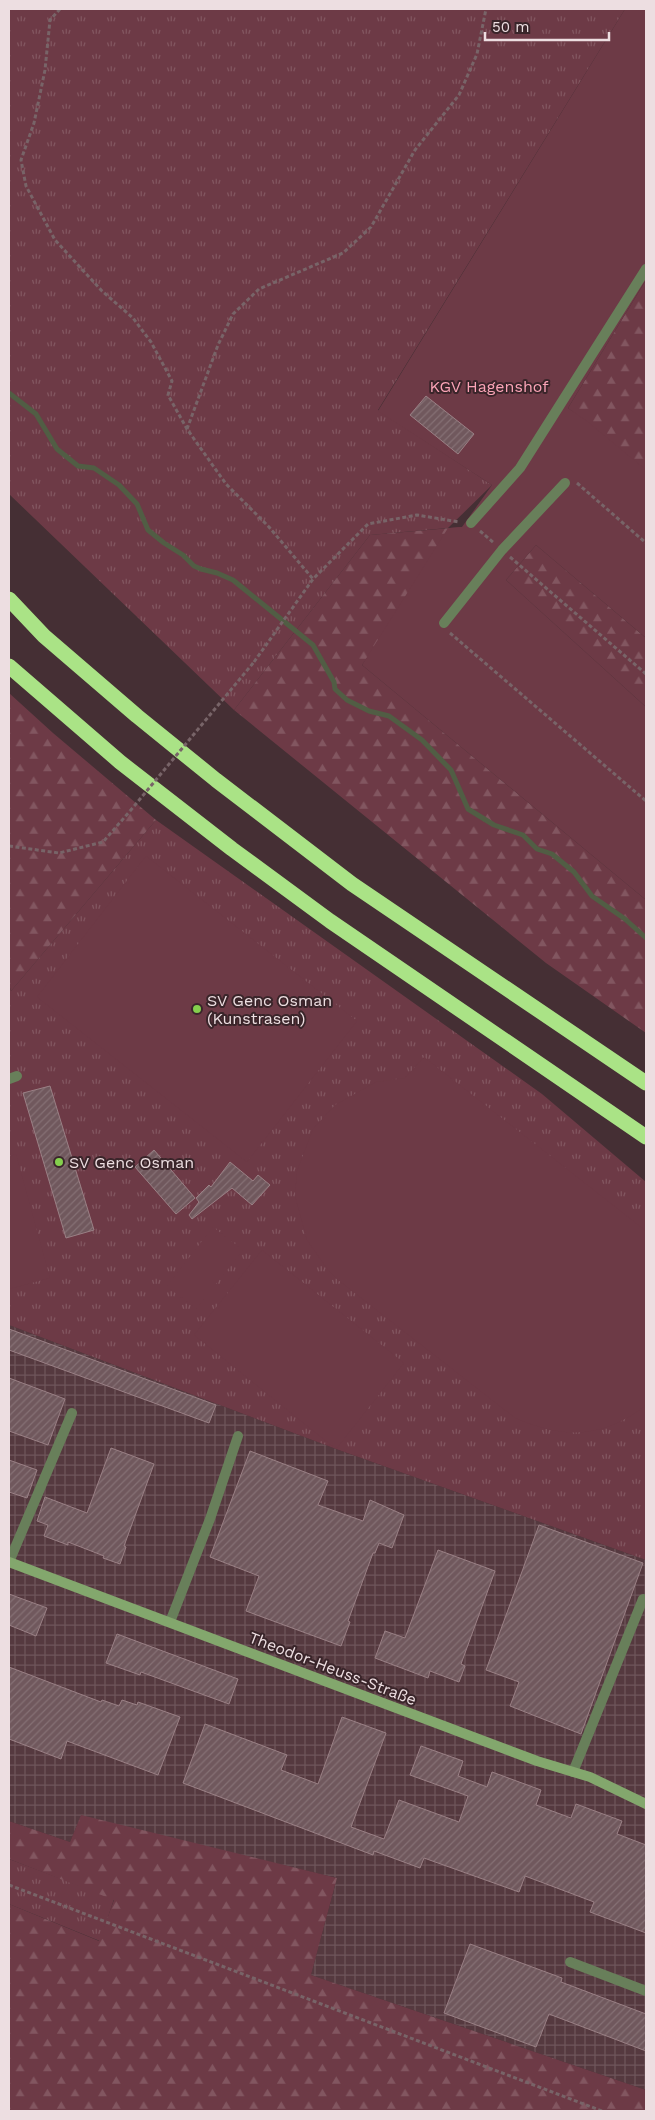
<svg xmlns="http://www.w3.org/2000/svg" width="655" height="2120" font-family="'Work Sans',sans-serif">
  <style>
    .industrial { fill: url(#industrial-grid) }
    .grass { fill: url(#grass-tufts) }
    .forest { fill: url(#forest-firs) }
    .garden { fill: #6d3a46 }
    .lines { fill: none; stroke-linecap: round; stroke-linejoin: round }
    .stream { stroke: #515d44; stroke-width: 5 }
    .building { fill: url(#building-hatch); stroke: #9a8085 }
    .path { stroke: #786468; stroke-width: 3; stroke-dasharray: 4 2.5; stroke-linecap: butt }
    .lane { stroke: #687f5a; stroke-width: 10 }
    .street { stroke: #687f5a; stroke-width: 10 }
    .secondary { stroke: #83a76d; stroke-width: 10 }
    .highway { stroke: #aae386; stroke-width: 15 }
    .path-bridge { stroke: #786468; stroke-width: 3; stroke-dasharray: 4 2.5; stroke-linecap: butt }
    .poi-dot { fill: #84cf4d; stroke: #3a252a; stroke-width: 2 }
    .labels { text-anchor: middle; stroke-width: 4; stroke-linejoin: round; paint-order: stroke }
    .park-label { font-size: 16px; fill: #fba4b7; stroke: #3a252a }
    .poi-label { font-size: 16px; fill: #eddee1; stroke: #3a252a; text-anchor: start }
    .street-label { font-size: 16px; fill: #eddee1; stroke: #3a252a }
  </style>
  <defs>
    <pattern id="industrial-grid" width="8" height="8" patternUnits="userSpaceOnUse" patternTransform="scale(1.25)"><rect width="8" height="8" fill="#55393f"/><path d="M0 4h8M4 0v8" fill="none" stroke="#6e555a"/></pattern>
    <pattern id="grass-tufts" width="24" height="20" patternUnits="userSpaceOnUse" patternTransform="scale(1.25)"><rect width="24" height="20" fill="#6d3a46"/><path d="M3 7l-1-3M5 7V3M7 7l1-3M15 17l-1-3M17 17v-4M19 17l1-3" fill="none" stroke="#825660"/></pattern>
    <pattern id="forest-firs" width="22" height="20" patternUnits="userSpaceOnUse" patternTransform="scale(1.25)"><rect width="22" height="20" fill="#6d3a46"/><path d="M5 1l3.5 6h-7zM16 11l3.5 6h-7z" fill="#825660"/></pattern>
    <pattern id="building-hatch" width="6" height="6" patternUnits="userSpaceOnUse" patternTransform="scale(1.25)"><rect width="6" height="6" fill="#70585d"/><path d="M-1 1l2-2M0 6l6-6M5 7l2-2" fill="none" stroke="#857074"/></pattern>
  </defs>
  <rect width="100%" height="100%" fill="#452f34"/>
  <path class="industrial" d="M9,1325L336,1449L646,1560V2090L311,1975L337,1878L81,1816L70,1842L9,1821Z"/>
  <g class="grass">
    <path d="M9,9H625L378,410L492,485L448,528L370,535L234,710L9,494Z"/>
    <path d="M156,820L542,1094L646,1182V1560L336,1449L9,1325V984L11,991Z"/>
    <path d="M9,1859L114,1899L100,1941L9,1904Z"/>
  </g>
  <g class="forest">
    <path d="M646,280V472L568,408Z"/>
    <path d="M462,527L362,665L646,900V1033L546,963L234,710L370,535Z"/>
    <path d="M536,545L646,638V707L506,580Z"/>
    <path d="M9,693L53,733L156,820L11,991L9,984Z"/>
    <path d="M81,1815L337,1878L311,1975L646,2090V2111H9V1904L99,1941L114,1900L9,1859V1821L70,1842Z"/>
  </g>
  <g class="garden">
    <path d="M625,9H646V280L568,408L588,422L646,470V638L536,545L506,580L646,707V900L362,665L448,528L462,527L492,485L378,411Z"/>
    <path d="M146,856L357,1021L247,1162L37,997Z"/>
    <path d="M424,1057L646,1231V1405C603,1439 564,1439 515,1418L338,1280L328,1270L307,1240L295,1196L297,1171L313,1129L335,1105L376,1082L405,1078Z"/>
    <path d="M16,1154L50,1278L9,1289V1157Z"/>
    <path d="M213,1227L243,1250L196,1309L167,1286Z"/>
    <path d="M262,1250L404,1363L336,1449L194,1335Z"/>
  </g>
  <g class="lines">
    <path class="stream" d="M9,393L36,414L57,449L78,466L94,468L119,485L137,504L148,530L164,543L183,555L194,566L201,569L217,573L233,580L313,645L334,682L335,689L347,700L369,711L389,716L422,740L451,770L468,809L494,825L523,835L537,849L552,854L574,872L592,896L625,919L646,938"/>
  </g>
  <g class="building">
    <path d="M426,396L474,434L458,454L410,415Z"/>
    <path d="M50,1086L94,1230L66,1238L23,1093Z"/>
    <path d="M154,1150L195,1198L176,1214L135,1167Z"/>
    <path d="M230,1162L253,1181L258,1175L270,1185L252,1205L232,1188L192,1219L189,1215L199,1202L196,1198L209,1185L211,1187Z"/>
    <path d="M9,1329L216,1405L209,1423L9,1350Z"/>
    <path d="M9,1378L65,1399L48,1445L9,1431Z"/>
    <path d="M111,1448L154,1464L124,1546L126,1547L120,1564L103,1558L104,1556L68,1542V1545L44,1536L48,1525L37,1521L45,1497L87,1513Z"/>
    <path d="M250,1451L328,1481L318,1505L363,1521L370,1500L404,1515L392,1548L379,1543L375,1553H373L348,1621L350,1622L341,1646L246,1611L259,1576L210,1557Z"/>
    <path d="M9,1460L37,1470L27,1498L9,1492Z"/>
    <path d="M539,1525L643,1563L581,1734L510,1706L519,1682L486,1670Z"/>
    <path d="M438,1550L495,1571L461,1664L465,1666L459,1682L430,1671L428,1678L375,1658L385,1631L405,1638Z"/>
    <path d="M9,1594L47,1608L36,1636L9,1625Z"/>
    <path d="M117,1634L238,1679L229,1704L141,1672L140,1675L106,1663Z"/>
    <path d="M9,1667L101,1702L102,1700L119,1706L122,1700L137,1705L138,1702L180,1717L158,1775L67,1741L61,1759L9,1739Z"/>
    <path d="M342,1717L386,1733L351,1827L384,1839L399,1800L459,1822L468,1796L410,1775L421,1746L463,1761L458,1776L487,1787L492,1772L541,1790L536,1805L571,1818L576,1804L622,1821L617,1834L646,1845V1933L590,1912L594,1902L525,1876L519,1892L424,1858L420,1868L374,1851L373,1855L183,1783L205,1724L287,1755L281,1770L318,1784Z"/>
    <path d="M470,1944L562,1978L561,1982L646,2014V2051L549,2014L536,2047L444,2013Z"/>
  </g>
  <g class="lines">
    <g class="path">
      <path d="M60,9L50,20L45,70L34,123L21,160L26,186L55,240L102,291L133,318L151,342L172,381L168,395L187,429L226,484L269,527L313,579"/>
      <path d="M187,429L218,345L233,314L259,289L343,253L371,227L415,150L459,95L477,54L486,9"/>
      <path d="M577,483L646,543"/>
      <path d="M480,531L494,543"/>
      <path d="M510,557L646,674"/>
      <path d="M450,633L646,801"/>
      <path d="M254,662L313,579L368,524L417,515L459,522"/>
      <path d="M9,846L59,853L103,842L130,811"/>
      <path d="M9,1885L602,2111"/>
    </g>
    <g class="lane">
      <path d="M444,623L502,550L565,483"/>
      <path d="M9,1079L17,1076"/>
      <path d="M9,1562L72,1413"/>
      <path d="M170,1622L210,1519L238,1436"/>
      <path d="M573,1772L643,1599"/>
      <path d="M570,1962L646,1991"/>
    </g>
    <path class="street" d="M471,523L520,468L646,269"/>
    <path class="secondary" d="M9,1562L537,1761L590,1777L646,1804"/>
    <g class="highway">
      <path d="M9,599L44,636L137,716L216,780L352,884L646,1083"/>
      <path d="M9,666L120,762L232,849L330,921L646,1137"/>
    </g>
    <path class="path-bridge" d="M130,811L254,662"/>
  </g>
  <g class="poi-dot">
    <circle cx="197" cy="1009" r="5"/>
    <circle cx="59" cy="1162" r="5"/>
  </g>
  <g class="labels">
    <g class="park-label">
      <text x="489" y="392">KGV Hagenshof</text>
    </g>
    <g class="poi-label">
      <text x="207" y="1006">SV Genc Osman<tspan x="207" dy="18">(Kunstrasen)</tspan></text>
      <text x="69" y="1168">SV Genc Osman</text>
    </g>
    <g class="street-label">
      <text transform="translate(333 1668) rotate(21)" y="6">Theodor-Heuss-Straße</text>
    </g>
  </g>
  <rect width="655" height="2120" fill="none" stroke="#eddee1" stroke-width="20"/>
  <path d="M485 32v8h124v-8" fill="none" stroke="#eddee1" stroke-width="2.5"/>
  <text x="492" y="32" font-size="15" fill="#eddee1" stroke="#3a252a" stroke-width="4" paint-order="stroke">50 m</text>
</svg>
